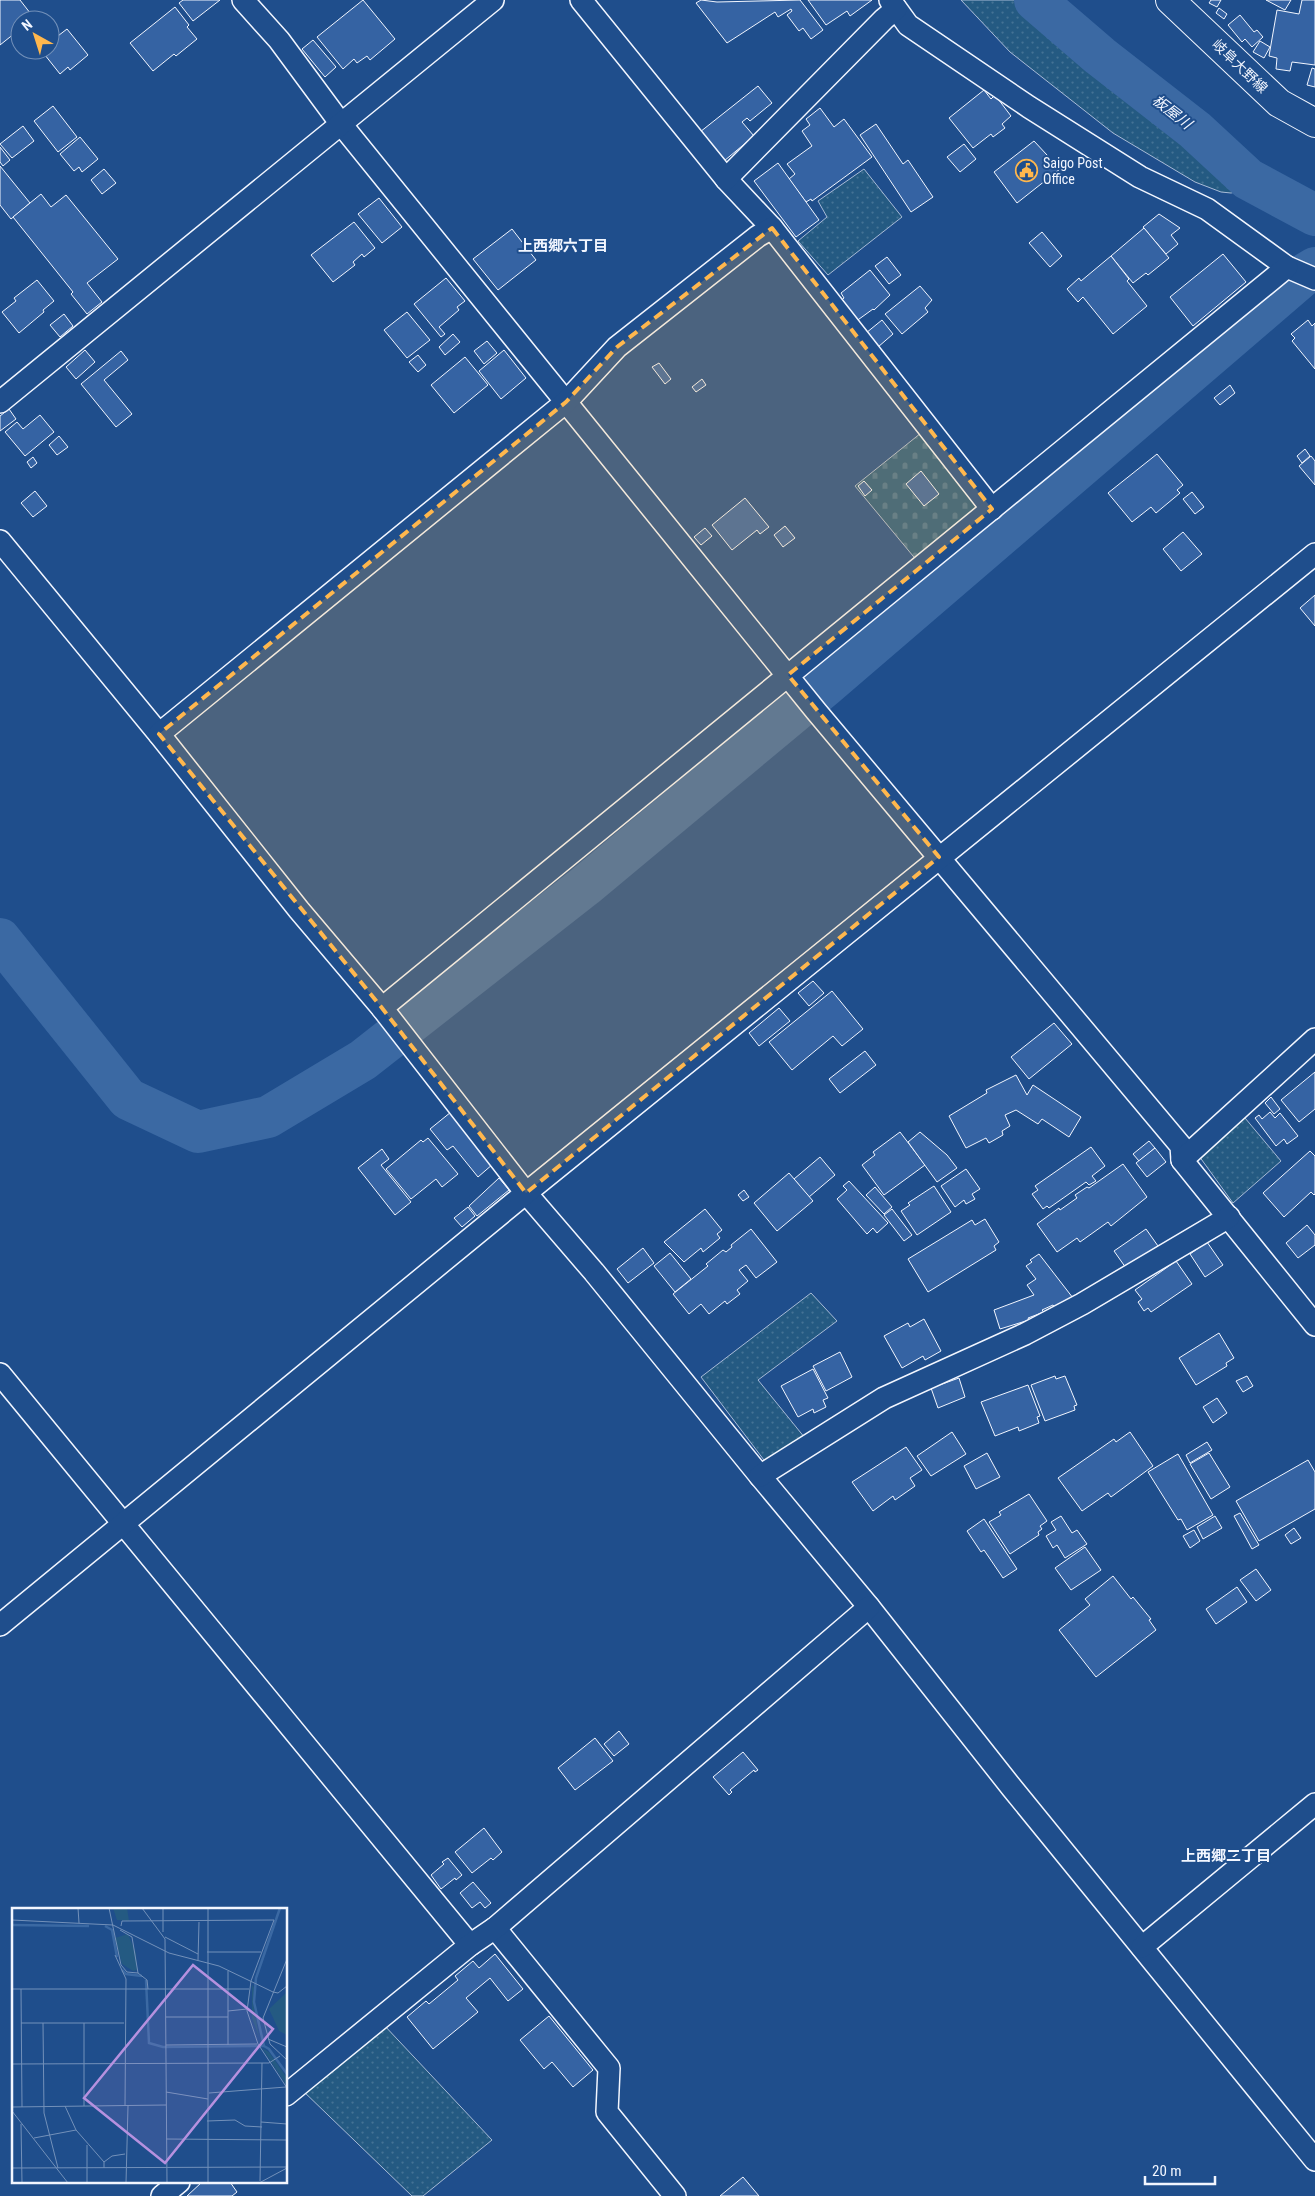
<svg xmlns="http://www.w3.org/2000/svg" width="1315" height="2196" font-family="'Roboto Condensed','Noto Sans JP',sans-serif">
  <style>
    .grass { fill: url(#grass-dots); stroke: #a8bbd7 }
    .cemetery { fill: url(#cemetery-stones); stroke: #a8bbd7 }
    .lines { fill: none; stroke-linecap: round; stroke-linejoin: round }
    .river { stroke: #3b69a3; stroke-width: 42 }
    .building { fill: #3563a3; stroke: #f2f6ff }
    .street-casing { stroke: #f2f6ff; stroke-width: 24 }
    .primary-casing { stroke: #f2f6ff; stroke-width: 30 }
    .street { stroke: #1f4e8c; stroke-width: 21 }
    .primary { stroke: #1f4e8c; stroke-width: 28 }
    .marked { fill: #ffb74d; fill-opacity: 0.2; stroke: #ffb74d; stroke-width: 4; stroke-dasharray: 10 6; stroke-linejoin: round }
    .labels { text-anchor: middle; stroke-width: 4; stroke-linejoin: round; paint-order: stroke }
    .street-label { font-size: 14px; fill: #f2f6ff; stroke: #1f4e8c }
    .poi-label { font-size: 14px; fill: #f2f6ff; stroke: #1f4e8c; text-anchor: start }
    .water-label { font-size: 15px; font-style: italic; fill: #f2f6ff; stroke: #1f4e8c }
    .neighbourhood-label { font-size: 15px; font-weight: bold; fill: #f2f6ff; stroke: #1f4e8c }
    .inset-river { fill: none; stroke: #3b69a3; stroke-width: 2.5 }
    .inset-road { fill: none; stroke: #7391ba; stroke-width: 1 }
    .view { fill: #b691df; fill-opacity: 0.15; stroke: #b691df; stroke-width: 2.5 }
    .inset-edge { fill: none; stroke: #f2f6ff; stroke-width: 2.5 }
  </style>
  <defs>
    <pattern id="grass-dots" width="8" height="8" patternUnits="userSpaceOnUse" patternTransform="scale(1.25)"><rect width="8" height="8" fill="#245a82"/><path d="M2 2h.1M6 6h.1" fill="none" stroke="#447295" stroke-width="1.8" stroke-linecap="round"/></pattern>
    <pattern id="cemetery-stones" width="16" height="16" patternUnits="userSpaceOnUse" patternTransform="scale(1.25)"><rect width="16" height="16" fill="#245a82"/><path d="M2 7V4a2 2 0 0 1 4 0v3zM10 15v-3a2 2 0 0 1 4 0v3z" fill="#447295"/></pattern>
  </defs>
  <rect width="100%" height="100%" fill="#1f4e8c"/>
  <g class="grass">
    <path d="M961,0H1015C1082,66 1157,125 1233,181L1240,191L1231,193L1221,192L1195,182L1113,133L1010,52Z"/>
    <path d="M864,169L902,217L828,275L798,241L827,217L818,201Z"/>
    <path d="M1245,1118L1281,1161L1233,1203L1199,1156Z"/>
    <path d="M811,1293L837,1321L758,1380L805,1438L767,1464L701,1377Z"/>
    <path d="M383,2024L492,2140L423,2196H412L300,2088Z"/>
  </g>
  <path class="cemetery" d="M921,433L978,503L976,516L918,562L855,486Z"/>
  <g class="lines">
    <g class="river">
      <path d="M1035,0L1100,56L1195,130L1248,179L1315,215"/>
      <path d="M0,939L128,1099L198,1132L268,1117L363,1060L585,886L825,686L1305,274L1315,268"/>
    </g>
  </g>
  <g class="building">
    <path d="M0,0H20L34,18L32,20H20V29L0,45Z"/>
    <path d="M183,0H220L193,21L179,3Z"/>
    <path d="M363,0L395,39L370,60L367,56L357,63L354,59L343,69L317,37Z"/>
    <path d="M701,0L717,2L800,0L823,30L811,39L803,28L799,31L787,15L792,11L791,9L778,17L775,12L727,43L696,3Z"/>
    <path d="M808,0H872L850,16L847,11L826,25Z"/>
    <path d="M1211,0H1221L1217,7L1209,3Z"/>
    <path d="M1266,0H1291L1285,10Z"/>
    <path d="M1302,0H1315V65L1292,62L1290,71L1276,69L1277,58L1269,56L1277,10L1299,14Z"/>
    <path d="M175,7L189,25L187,27L197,39L176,56L174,54L153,71L130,43Z"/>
    <path d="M1219,8L1227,14L1224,19L1216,13Z"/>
    <path d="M1240,15L1254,32L1257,30L1263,37L1252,47L1245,39L1242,42L1228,25Z"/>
    <path d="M67,29L88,55L70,70L68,67L60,74L41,50H50V42Z"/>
    <path d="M313,40L336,67L325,77L302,49Z"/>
    <path d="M1260,41L1270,47L1264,58L1253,52Z"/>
    <path d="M1312,68L1315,69V87L1307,85Z"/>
    <path d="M758,86L772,103L750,121L747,118L742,122L754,136L724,161L700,132Z"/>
    <path d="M984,90L991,99L995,95L1011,116L1002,124L1005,128L993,137L991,134L973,148L949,118Z"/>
    <path d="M53,106L77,137L58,152L34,121Z"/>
    <path d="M820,108L834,127L844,119L872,157L812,201L811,199L806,202L789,179L795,174L787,164L812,146L802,131L810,125L806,119Z"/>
    <path d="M876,124L903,164L908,160L933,197L911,212L860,135Z"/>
    <path d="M23,126L34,141L12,158L0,144Z"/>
    <path d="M80,137L98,159L82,172L79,167L74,171L60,154Z"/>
    <path d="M1034,141L1060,169L1017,203L994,172Z"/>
    <path d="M964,144L976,159L960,172L947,157Z"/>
    <path d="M0,147L10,160L3,166L0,162Z"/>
    <path d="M778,163L819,220L796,237L754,181Z"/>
    <path d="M0,166L30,203L11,219L0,205Z"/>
    <path d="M104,169L116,183L102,194L91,180Z"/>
    <path d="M41,194L51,207L66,195L118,259L87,283L102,302L87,314L71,294L73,292L13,217Z"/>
    <path d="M379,198L402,227L382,243L358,214Z"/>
    <path d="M1159,214L1180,228L1171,235L1178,244L1166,254L1143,227Z"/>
    <path d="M354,222L375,248L364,257L362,254L353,262L355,265L333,282L311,255Z"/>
    <path d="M1144,228L1169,258L1148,275L1146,273L1133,283L1111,256Z"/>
    <path d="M512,229L536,260L498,290L473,259Z"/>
    <path d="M1042,232L1062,256L1050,267L1029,243Z"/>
    <path d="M1223,254L1246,282L1193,326L1170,297Z"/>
    <path d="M1111,256L1129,279L1127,281L1147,306L1113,334L1083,297L1078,302L1067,289L1079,278L1081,281Z"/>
    <path d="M887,257L901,275L889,284L875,266Z"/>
    <path d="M870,270L890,295L874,310L873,309L855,322L839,302L844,298L841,293Z"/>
    <path d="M446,278L465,301L457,307L459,310L439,327L445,334L441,337L414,304Z"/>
    <path d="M37,280L54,301L43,310L44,312L19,333L2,312L16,301L14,298Z"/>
    <path d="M920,286L932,300L925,308L928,312L902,334L885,314Z"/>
    <path d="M407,312L430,340L407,358L384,330Z"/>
    <path d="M64,314L73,326L60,337L50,325Z"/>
    <path d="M882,320L893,334L878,347L866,333Z"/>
    <path d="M1308,320L1312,326L1315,323V369L1292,341L1295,338L1291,334Z"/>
    <path d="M453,334L460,342L445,355L439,347Z"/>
    <path d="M487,341L497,353L484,364L474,351Z"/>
    <path d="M85,350L95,362L76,379L66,367Z"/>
    <path d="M504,350L526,378L501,399L479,371Z"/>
    <path d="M121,351L128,360L104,380L132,414L116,427L81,384Z"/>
    <path d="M418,355L426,365L418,372L409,362Z"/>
    <path d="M465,357L488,385L454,413L431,385Z"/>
    <path d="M659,363L671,379L665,384L652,367Z"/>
    <path d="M702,379L706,385L696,392L692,387Z"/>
    <path d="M1230,385L1235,393L1220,405L1214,398Z"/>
    <path d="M9,409L16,419L0,431V416Z"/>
    <path d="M40,415L54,432L25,456L5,432L17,422L23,429Z"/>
    <path d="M59,436L68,447L57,455L49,445Z"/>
    <path d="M1305,449L1310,456L1302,463L1297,456Z"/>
    <path d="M1157,454L1183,485L1177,490L1180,493L1156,513L1151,507L1132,522L1108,493Z"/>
    <path d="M1311,456L1315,461V485L1299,466Z"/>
    <path d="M33,457L37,463L31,468L27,462Z"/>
    <path d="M921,471L939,494L924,506L906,484Z"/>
    <path d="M864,481L872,490L865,496L858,486Z"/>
    <path d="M35,491L47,506L33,517L21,503Z"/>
    <path d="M1192,492L1204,507L1195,514L1183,499Z"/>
    <path d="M745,498L769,527L760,534L757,530L732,550L712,525Z"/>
    <path d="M785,526L795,538L783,547L774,535Z"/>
    <path d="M705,528L712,536L701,545L694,537Z"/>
    <path d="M1183,532L1202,554L1181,571L1163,549Z"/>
    <path d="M1315,595V626L1300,608Z"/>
    <path d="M813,981L824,993L809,1006L798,993Z"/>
    <path d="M832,991L863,1029L842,1046L833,1036L792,1070L769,1042Z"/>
    <path d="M779,1008L790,1021L759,1046L749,1033Z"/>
    <path d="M1054,1023L1072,1044L1029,1079L1011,1057Z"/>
    <path d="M865,1051L876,1065L840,1093L829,1079Z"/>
    <path d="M1315,1072V1109L1299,1122L1281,1100Z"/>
    <path d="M1016,1075L1027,1095L1033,1085L1081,1117L1069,1137L1042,1119L1038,1124L1016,1110L1005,1115L1010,1126L1002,1131L1003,1135L989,1143L986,1138L966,1148L949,1116L987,1093L986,1090Z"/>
    <path d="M1271,1097L1280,1109L1274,1114L1265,1103Z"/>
    <path d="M451,1112L493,1164L478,1177L453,1146L447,1150L430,1129Z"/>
    <path d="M1270,1112L1275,1118L1280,1113L1298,1136L1287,1144L1284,1139L1276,1146L1255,1118L1259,1115L1262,1119Z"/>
    <path d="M900,1132L925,1165L884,1195L862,1165L875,1155L873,1152Z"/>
    <path d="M920,1132L947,1155L957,1168L937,1182L908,1142Z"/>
    <path d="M428,1138L458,1174L442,1187L436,1179L411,1199L386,1169L421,1140L423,1142Z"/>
    <path d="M1149,1141L1155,1148L1139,1161L1133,1154Z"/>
    <path d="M1091,1147L1105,1166L1092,1176L1096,1181L1089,1185L1086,1182L1049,1208L1047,1206L1043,1209L1032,1194L1038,1190L1035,1186Z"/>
    <path d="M1155,1148L1166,1162L1147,1177L1136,1163Z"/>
    <path d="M382,1149L389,1159L381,1165L411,1202L395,1215L358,1168Z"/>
    <path d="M1310,1151L1315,1156V1194L1314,1195L1311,1192L1284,1217L1263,1193Z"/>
    <path d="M820,1157L835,1175L809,1197L794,1179Z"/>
    <path d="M1123,1164L1147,1197L1111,1226L1108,1222L1080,1242L1077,1238L1057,1252L1037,1224L1059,1208L1060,1210L1077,1198L1075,1195L1087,1187L1089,1188Z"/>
    <path d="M966,1169L980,1189L972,1194L975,1199L966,1204L964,1200L955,1207L941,1186Z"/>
    <path d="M789,1173L813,1201L777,1231L754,1203Z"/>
    <path d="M499,1178L509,1190L477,1216L469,1206Z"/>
    <path d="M849,1181L888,1223L877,1233L873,1228L867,1234L837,1199L847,1190L843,1186Z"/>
    <path d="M934,1186L951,1212L917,1235L901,1211L910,1205L908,1203Z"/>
    <path d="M875,1187L892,1207L884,1214L866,1195Z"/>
    <path d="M744,1190L749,1197L743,1201L738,1195Z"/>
    <path d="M468,1207L475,1216L462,1227L454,1218Z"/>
    <path d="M705,1209L722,1230L717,1234L720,1238L703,1252L701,1248L684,1262L664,1242Z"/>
    <path d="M892,1209L912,1235L904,1241L884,1215Z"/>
    <path d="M985,1219L999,1242L994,1246L996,1250L928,1292L908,1259L972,1220L975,1225Z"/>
    <path d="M1307,1225L1315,1235V1245L1298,1258L1286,1243Z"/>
    <path d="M751,1229L777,1262L756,1278L746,1265L739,1270L748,1281L737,1290L740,1294L727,1304L725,1301L709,1314L701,1304L689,1314L673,1294L708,1266L706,1264L723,1250L726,1252L732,1247L731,1245Z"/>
    <path d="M1146,1229L1158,1246L1126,1268L1114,1251Z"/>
    <path d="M1207,1242L1223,1265L1205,1277L1190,1254Z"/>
    <path d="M643,1248L654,1263L628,1283L617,1269Z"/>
    <path d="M670,1253L691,1279L675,1292L654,1266Z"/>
    <path d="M1039,1254L1073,1298L1056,1309L1053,1305L1042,1310L1044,1312L1028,1318L1029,1320L1000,1329L994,1310L1034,1295L1027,1285L1036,1279L1026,1266L1032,1262L1030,1260Z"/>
    <path d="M1176,1261L1192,1284L1151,1312L1148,1308L1144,1311L1138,1302L1142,1299L1135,1290Z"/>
    <path d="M924,1319L941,1351L925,1360L923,1356L902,1368L884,1336L908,1323L910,1327Z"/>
    <path d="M1219,1333L1234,1358L1226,1363L1227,1366L1196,1385L1179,1358Z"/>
    <path d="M840,1352L852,1377L826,1391L813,1366Z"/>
    <path d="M813,1369L828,1398L823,1400L826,1407L814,1413L813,1409L798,1417L781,1386Z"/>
    <path d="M1055,1376L1056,1379L1065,1376L1077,1405L1074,1406L1075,1410L1045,1421L1031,1385Z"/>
    <path d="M1247,1376L1253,1386L1243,1392L1236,1381Z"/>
    <path d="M959,1378L965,1397L938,1408L931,1388Z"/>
    <path d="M1028,1385L1040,1416L1037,1417L1039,1423L1019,1431L1018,1427L995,1436L981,1402Z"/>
    <path d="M1217,1398L1227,1413L1213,1423L1203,1407Z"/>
    <path d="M952,1432L966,1454L931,1476L917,1456Z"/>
    <path d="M1130,1432L1153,1466L1111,1497L1108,1493L1082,1511L1058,1478L1114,1439L1116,1442Z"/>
    <path d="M1207,1442L1212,1450L1190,1463L1186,1455Z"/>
    <path d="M906,1447L922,1470L910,1478L915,1486L895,1500L893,1496L873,1511L852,1482Z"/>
    <path d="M987,1453L1000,1477L976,1489L964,1466Z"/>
    <path d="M1209,1453L1230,1487L1211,1499L1190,1464Z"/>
    <path d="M1178,1454L1213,1515L1187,1530L1181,1519L1178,1520L1148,1472Z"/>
    <path d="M1308,1460L1315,1472V1509L1259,1541L1236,1501Z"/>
    <path d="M1029,1494L1047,1521L1040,1526L1042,1529L1038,1532L1039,1535L1010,1554L989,1522L1001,1515L999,1512Z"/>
    <path d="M1240,1513L1259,1545L1252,1549L1234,1516Z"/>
    <path d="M1061,1516L1072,1533L1077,1530L1087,1544L1065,1558L1057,1545L1053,1548L1046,1536L1056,1530L1051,1522Z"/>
    <path d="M1215,1516L1222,1528L1203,1539L1197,1527Z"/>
    <path d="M984,1519L1017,1569L1003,1578L984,1550L981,1552L967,1531Z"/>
    <path d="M1294,1528L1301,1538L1291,1544L1285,1535Z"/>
    <path d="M1194,1530L1200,1541L1190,1548L1183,1536Z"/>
    <path d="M1085,1547L1101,1570L1071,1590L1055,1568Z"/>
    <path d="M1256,1569L1271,1590L1256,1601L1240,1580Z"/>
    <path d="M1113,1576L1131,1599L1133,1597L1151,1619L1149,1620L1156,1630L1096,1677L1059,1630L1090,1605L1085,1599Z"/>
    <path d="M1237,1587L1247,1602L1216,1624L1206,1609Z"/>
    <path d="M619,1731L629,1744L614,1756L604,1744Z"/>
    <path d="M595,1738L613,1761L575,1790L558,1768Z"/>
    <path d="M743,1752L758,1770L755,1772L754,1770L730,1790L732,1792L729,1795L713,1777Z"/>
    <path d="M484,1828L502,1852L493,1860L491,1858L472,1873L455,1852Z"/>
    <path d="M448,1858L462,1875L456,1880L455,1878L441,1889L431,1875L444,1864L442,1862Z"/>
    <path d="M473,1882L491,1903L485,1908L480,1902L472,1908L460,1893Z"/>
    <path d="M495,1954L523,1989L508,2001L490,1978L466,1998L478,2012L433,2049L407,2017L426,2001L429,2004L458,1980L455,1976L473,1961L479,1968Z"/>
    <path d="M549,2016L593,2070L573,2087L552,2062L544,2069L520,2040Z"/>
    <path d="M743,2177L759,2196H720Z"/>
    <path d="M202,2182H230L237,2192L232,2196H187Z"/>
  </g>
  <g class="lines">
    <defs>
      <g id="street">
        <path d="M243,0L279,40L341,124L816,711L1181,1146L1182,1160L1315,1325"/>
        <path d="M581,0L726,179L772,228L992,509"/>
        <path d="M890,0L908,25L1029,107L1140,177L1207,209L1287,267L1315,279"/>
        <path d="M726,179L884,19L896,9"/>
        <path d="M0,402L493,0"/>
        <path d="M0,541L159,734L299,910L382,1008L526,1193L594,1272L760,1476L869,1607L1012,1788L1315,2160"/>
        <path d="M159,734L566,402L617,347L758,236L772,228"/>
        <path d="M382,1008L1287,267"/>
        <path d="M1182,1160L1315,1039"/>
        <path d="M0,1374L470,1945"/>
        <path d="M760,1476L884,1398L1025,1334L1082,1304L1229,1217"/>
        <path d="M0,1625L526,1193L1315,554"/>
        <path d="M495,1928L609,2068L607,2112L675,2196"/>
        <path d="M1142,1947L1315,1804"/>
        <path d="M286,2095L470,1945L495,1928L869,1607"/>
        <path d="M162,2196L179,2182"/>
      </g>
      <path id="primary" d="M1170,0L1279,103L1315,123"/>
    </defs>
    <use href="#street" class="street-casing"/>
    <use href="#primary" class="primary-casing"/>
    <use href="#street" class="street"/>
    <use href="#primary" class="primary"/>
  </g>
  <path class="marked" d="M772,228L992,509L788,675L939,857L526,1193L382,1008L159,734L566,402L617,347Z"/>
  <defs>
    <symbol id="civic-ring" viewBox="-11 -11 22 22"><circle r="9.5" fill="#1f4e8c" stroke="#ffb74d" stroke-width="1.5"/><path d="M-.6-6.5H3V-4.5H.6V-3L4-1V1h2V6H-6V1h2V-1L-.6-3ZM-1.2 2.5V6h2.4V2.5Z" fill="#ffb74d"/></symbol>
  </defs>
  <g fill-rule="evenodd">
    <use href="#civic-ring" x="1014" y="158" width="25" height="25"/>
  </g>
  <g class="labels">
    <g class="street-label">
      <text transform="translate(1240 66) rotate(44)" y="5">岐阜大野線</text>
    </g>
    <g class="poi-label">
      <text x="1043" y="168">Saigo Post<tspan x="1043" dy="16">Office</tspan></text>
    </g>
    <g class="water-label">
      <text transform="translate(1172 112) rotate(38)" y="5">板屋川</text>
    </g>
    <g class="neighbourhood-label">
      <text x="563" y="251">上西郷六丁目</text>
      <text x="1226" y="1861">上西郷二丁目</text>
    </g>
  </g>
  <g transform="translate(12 1908)">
    <rect width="275" height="275" fill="#1f4e8c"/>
    <path d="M116,26L124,45L125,62L121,63L110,56L103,30ZM240,77L243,80L242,100L247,129L240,110ZM275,84V127L267,123L257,101ZM250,140L257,144L275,170V178Z" fill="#245a82"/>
    <path d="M101,0H115L117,13L105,12Z" fill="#245a82"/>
    <path class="inset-river" d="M268,0L244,70L242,94L252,138L257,141L275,166M0,17L77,18M93,18L100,22L105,49M110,62L114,66L130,68M134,72L137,135L151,139L252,138"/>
    <path class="inset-road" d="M66,0L67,15M97,0L109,57L115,64L126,65L120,29L108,22M130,0L153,31L155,275M196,0V275M0,12L101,17L157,45L207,58L261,84M109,18L110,13L262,12L239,73L235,103L246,136L275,180M151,24V0M153,29L186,46M195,44H249M103,47L114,71L113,198M275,51L251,110L258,136L275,152M186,52L187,14M126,65L135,72L136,81M0,81H237M9,81L10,199M261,84L266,85L275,78M216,103L235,101M154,109H216M9,115H112M31,115L32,205L46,260M256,131L275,139M154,137L245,136M216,137V63M0,156L257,155L268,148M154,184L196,191M197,185L274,179M53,198L64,222L92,254V260M72,198V115M0,199L154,197M0,203L56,275M195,213L223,212L233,218L250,219M249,214L275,216M9,216L10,275M22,230L64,222M154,231L275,232M75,237V275M92,254L100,248L113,246M0,260L274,259M248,273L250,155M114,275L116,198M247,275L275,260"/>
    <path class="view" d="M181,57L261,121L153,255L72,190Z"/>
    <rect width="275" height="275" class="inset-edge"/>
  </g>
  <g transform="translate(35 35) rotate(321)"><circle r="24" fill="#1f4e8c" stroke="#7391ba"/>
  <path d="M0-4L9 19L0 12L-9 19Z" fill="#ffb74d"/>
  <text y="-8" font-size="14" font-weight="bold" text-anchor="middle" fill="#f2f6ff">N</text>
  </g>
  <path d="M1145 2176v8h70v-8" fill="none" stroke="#f2f6ff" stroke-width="2.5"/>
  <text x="1152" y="2176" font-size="15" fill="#f2f6ff" stroke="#1f4e8c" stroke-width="4" paint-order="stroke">20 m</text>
</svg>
